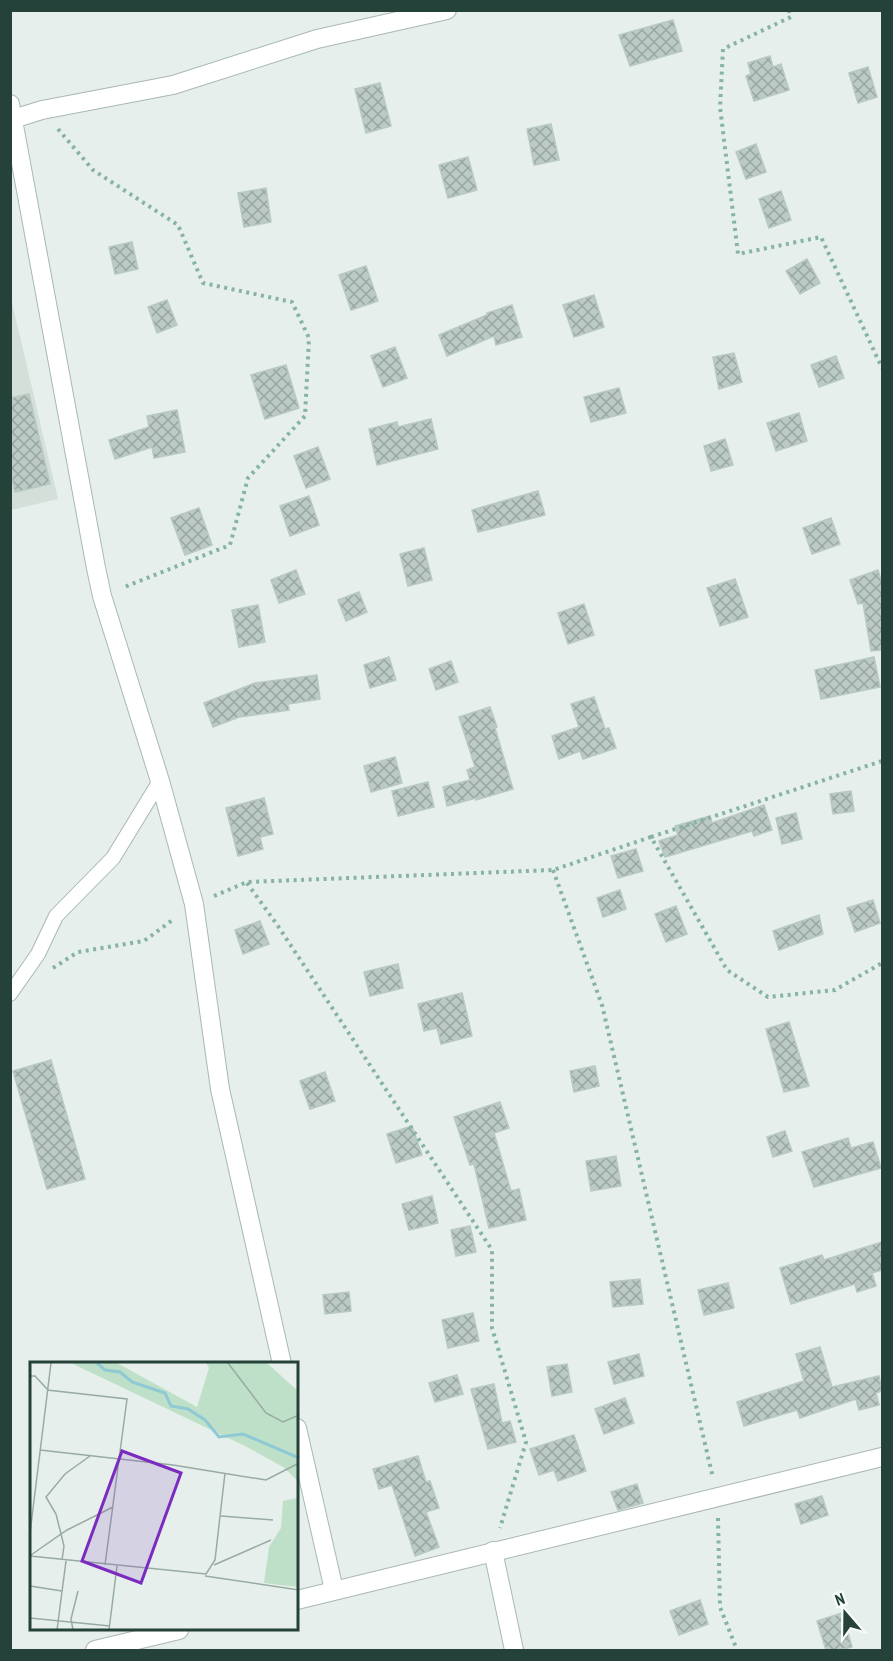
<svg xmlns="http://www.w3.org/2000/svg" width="893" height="1661" font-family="'PT Sans Narrow',sans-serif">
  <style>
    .built { fill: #d4dfda }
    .building { fill: url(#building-cross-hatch); stroke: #b8c9c2; stroke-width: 1.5 }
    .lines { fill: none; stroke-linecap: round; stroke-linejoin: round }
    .lane-casing { stroke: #a8b8b2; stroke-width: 16 }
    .street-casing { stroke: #a8b8b2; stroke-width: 20 }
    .path { stroke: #86b3a5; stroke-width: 4; stroke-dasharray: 3 4.5; stroke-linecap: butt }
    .lane { stroke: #fff; stroke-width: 14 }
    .street { stroke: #fff; stroke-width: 18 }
    .inset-river { fill: none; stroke: #8ec9d4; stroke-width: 3 }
    .inset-road { fill: none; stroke: #98aaa4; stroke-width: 1.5 }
    .view { fill: #7b2cbf; fill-opacity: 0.15; stroke: #7b2cbf; stroke-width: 3 }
    .inset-edge { fill: none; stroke: #24423a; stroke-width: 3 }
  </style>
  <defs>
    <pattern id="building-cross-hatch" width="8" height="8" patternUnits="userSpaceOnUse" patternTransform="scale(1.5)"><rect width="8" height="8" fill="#bbcac4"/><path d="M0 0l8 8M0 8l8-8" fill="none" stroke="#98a6a0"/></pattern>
  </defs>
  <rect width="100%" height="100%" fill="#e6efeb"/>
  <path class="built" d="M10,294L58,499L11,510H10Z"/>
  <g class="building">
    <path d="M673,20L682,51L630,66L619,35Z"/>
    <path d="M770,56L773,67L781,64L789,90L754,101L746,76L751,74L748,63Z"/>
    <path d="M868,67L877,97L858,103L849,73Z"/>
    <path d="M380,83L391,126L366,133L355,89Z"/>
    <path d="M551,124L559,160L534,165L527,129Z"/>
    <path d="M756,144L766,172L746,179L736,152Z"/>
    <path d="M468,157L477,190L448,198L439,165Z"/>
    <path d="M266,188L271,222L244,227L238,193Z"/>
    <path d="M781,191L791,220L769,228L759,199Z"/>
    <path d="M132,242L138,269L115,274L109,247Z"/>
    <path d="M807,259L820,283L800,294L786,271Z"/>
    <path d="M366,266L378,301L351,310L339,275Z"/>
    <path d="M594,295L604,327L574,337L563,305Z"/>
    <path d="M167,300L177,325L157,333L148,307Z"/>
    <path d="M512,305L522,337L496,345L494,336L447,356L439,335L487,315V313Z"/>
    <path d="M395,347L407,378L383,387L371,356Z"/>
    <path d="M734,353L742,382L719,389L713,357Z"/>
    <path d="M836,356L844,378L819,387L811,365Z"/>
    <path d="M286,365L299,408L265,419L251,375Z"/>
    <path d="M619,388L626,413L591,422L584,397Z"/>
    <path d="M29,394L50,484L15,492L10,470V398Z"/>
    <path d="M177,410L185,452L154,458L152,447L115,459L109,440L149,427L147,416Z"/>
    <path d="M799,413L807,441L776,451L767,423Z"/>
    <path d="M431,419L438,449L377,465L369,429L397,422L398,427Z"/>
    <path d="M725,439L733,465L711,471L704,446Z"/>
    <path d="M318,447L330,479L306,488L294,456Z"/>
    <path d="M538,491L545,515L478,532L472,510Z"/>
    <path d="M309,496L319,525L290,536L280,506Z"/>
    <path d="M199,508L212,545L185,555L171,518Z"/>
    <path d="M831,518L840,544L812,554L803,528Z"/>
    <path d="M424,548L432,580L408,586L400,554Z"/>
    <path d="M296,570L305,594L279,603L271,580Z"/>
    <path d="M878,570L882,583V650L871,651L863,603L858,604L850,580Z"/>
    <path d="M735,579L748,617L720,626L707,588Z"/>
    <path d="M359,592L367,612L346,621L338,600Z"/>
    <path d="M584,604L594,635L568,644L558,613Z"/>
    <path d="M258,605L265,642L239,647L232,610Z"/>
    <path d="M389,657L396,680L370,688L364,665Z"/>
    <path d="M874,657L880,687L821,699L815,670Z"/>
    <path d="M451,661L458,682L436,690L429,669Z"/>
    <path d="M317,675L320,699L288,704L289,710L239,717L213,727L204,703L255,683Z"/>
    <path d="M594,697L605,729L609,728L616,748L583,759L580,751L559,759L552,736L579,727L571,704Z"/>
    <path d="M490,707L497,727L495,728L513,789L476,800V798L447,806L443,787L470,780L467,770L475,767L459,717Z"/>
    <path d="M395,757L402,783L371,792L364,766Z"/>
    <path d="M428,782L434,807L398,816L392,791Z"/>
    <path d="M851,791L854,811L833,814L830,794Z"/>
    <path d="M264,798L273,834L260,837L263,849L238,856L226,808Z"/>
    <path d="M764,805L772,830L754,836L752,831L665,857L659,841L678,835L675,826L710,816L712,823Z"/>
    <path d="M796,813L802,839L782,844L776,818Z"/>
    <path d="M636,849L643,871L618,878L611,856Z"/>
    <path d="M620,890L626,909L603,917L597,898Z"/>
    <path d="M873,900L880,923L855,932L847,908Z"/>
    <path d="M676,906L687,934L666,942L655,914Z"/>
    <path d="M819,915L823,934L779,950L773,931Z"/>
    <path d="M260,921L269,944L243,954L235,930Z"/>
    <path d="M398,964L403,988L370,996L364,972Z"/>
    <path d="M462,993L472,1036L441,1044L437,1028L424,1031L418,1004Z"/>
    <path d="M789,1022L809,1086L784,1092L766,1029Z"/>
    <path d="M51,1060L85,1179L47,1189L13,1071Z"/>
    <path d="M595,1066L599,1086L574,1092L570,1071Z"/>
    <path d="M325,1072L335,1101L310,1109L300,1081Z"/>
    <path d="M500,1102L509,1128L494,1133L511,1191L519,1189L526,1220L489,1228L474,1164L470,1165L454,1117Z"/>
    <path d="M412,1126L422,1155L396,1163L387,1134Z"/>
    <path d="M785,1131L792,1151L773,1157L767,1137Z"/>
    <path d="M848,1138L851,1148L873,1142L881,1168L814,1187L802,1152Z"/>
    <path d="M616,1156L621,1186L591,1191L586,1161Z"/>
    <path d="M432,1196L438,1223L409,1230L402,1204Z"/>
    <path d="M470,1226L476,1252L456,1256L451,1230Z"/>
    <path d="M882,1242V1270L872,1273L876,1286L857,1292L855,1284L791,1304L780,1268L822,1255L824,1260Z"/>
    <path d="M640,1279L643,1304L613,1307L610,1282Z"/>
    <path d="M728,1283L734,1308L704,1315L698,1290Z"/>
    <path d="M349,1292L351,1311L325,1314L323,1295Z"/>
    <path d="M473,1313L479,1341L448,1348L442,1320Z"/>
    <path d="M820,1347L832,1387L879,1376L882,1391L876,1393L879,1405L859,1410L856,1399L800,1418L797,1410L744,1426L737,1402L804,1381L796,1354Z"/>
    <path d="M639,1354L644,1376L614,1384L608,1362Z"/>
    <path d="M567,1364L572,1392L552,1396L547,1367Z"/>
    <path d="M457,1375L463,1394L435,1402L429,1383Z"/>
    <path d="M494,1384L502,1423L510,1421L516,1442L488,1449L471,1389Z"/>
    <path d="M625,1398L634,1423L604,1434L595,1409Z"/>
    <path d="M574,1435L586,1471L558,1481L554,1470L539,1475L530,1449Z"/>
    <path d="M418,1456L426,1482L430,1481L439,1508L426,1512L439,1547L415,1556L392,1485L379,1489L373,1469Z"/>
    <path d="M637,1484L643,1503L618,1510L611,1492Z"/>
    <path d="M822,1496L828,1515L801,1524L795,1504Z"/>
    <path d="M700,1600L708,1624L679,1635L670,1611Z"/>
    <path d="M842,1613L852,1647L840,1650H826L817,1621Z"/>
  </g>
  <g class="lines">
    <defs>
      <path id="lane" d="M10,994L38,954L56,916L113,858L160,781"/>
      <g id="street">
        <path d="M10,104L96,568L102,596L160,781L194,904L220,1089L282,1364"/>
        <path d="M10,120L42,110L173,85L317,39L447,10"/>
        <path d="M297,1428L334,1590"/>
        <path d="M493,1551L514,1650"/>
        <path d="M297,1600L882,1457"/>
        <path d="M95,1650L179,1630"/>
      </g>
    </defs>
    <use href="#lane" class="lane-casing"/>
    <use href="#street" class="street-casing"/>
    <g class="path">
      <path d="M789,10L791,17L723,49L720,107L738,254L821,237L882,368"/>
      <path d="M58,129L93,170L178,225L203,283L292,302L309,338L305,416L248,478L230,545L122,588"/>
      <path d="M651,837L882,761"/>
      <path d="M553,870L602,1005L713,1478"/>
      <path d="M247,883L278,926L492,1250V1328L526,1442L500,1528"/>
      <path d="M214,896L247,882L553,870L651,837L727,970L768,997L835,990L882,963"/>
      <path d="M53,968L78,952L144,941L174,919"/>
      <path d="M718,1518L720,1607L737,1650"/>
    </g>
    <use href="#lane" class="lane"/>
    <use href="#street" class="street"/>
  </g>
  <g transform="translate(30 1362)">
    <rect width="268" height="268" fill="#e6efeb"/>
    <path d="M41,1H87L167,45L179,6L176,1H237L268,29V225L234,221L239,185L251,166L253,139L267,136V118L253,105L217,85Z" fill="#bfe0c8"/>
    <path class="inset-river" d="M67,1L75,8L90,10L102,20L135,31L141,44L158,47L175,58L189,75L213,72L269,96"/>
    <path class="inset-road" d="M198,1L236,51L253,60L269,53M0,14H5L17,27M17,28L97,37L75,203M10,88L143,103L236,118L269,101M191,154L243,158M0,171L21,1M1,193L37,168L83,145M0,194L176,212L185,198L195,111M32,198L34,184L26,152L16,135L35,112L60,94M184,203L241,178M175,214L269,228M0,224L32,229M0,256L80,264M27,268L36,199M43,268L41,257L48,229M79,268L87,204"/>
    <path class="view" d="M92,89L151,111L111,221L52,199Z"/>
    <rect width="268" height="268" class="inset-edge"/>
  </g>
  <rect width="893" height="1661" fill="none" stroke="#24423a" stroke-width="24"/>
  <g transform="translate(845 1613) rotate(340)" stroke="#f7fbf9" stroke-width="4.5" paint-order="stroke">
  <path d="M0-4.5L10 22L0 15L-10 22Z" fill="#24423a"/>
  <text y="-9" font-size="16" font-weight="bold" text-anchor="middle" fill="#24423a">N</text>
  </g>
</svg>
